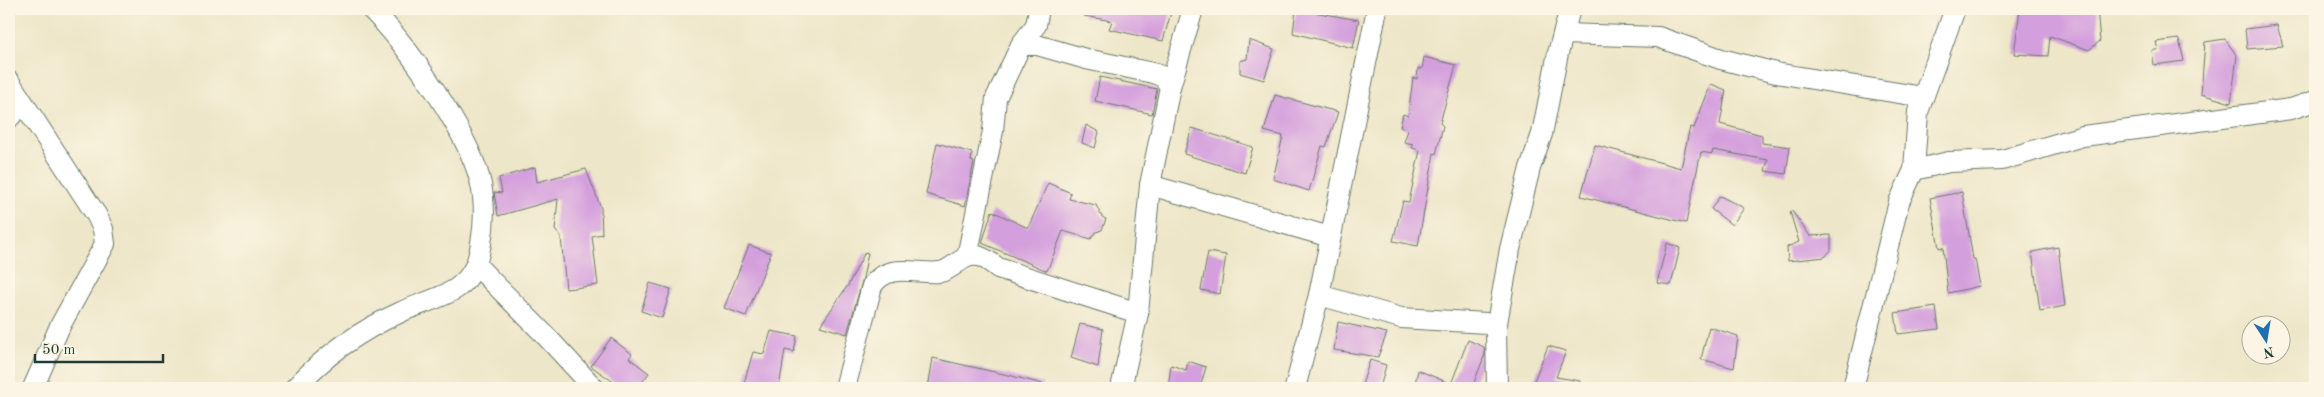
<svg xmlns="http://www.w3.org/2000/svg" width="2324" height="397" font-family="'Old Standard TT',serif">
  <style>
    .building { fill: #d49fdd }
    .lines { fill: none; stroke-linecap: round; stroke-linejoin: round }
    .minor-casing { stroke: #677868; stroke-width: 22 }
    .minor { stroke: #fff; stroke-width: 20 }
  </style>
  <rect width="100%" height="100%" fill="#fcf5e5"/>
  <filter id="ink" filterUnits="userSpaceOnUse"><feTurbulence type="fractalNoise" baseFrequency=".02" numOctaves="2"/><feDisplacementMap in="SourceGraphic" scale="10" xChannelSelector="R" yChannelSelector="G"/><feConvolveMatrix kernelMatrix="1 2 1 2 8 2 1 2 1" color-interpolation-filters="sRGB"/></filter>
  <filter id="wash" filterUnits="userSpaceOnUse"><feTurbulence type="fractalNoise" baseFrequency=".0096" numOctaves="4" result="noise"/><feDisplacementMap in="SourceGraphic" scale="20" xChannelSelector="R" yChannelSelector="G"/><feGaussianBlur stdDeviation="1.12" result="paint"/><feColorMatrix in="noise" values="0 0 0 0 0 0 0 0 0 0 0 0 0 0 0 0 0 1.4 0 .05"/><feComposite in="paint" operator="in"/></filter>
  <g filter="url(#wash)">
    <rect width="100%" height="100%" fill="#ede6c8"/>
    <g id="blocks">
      <g class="building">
        <path d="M1085,9H1172L1163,41L1109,29L1112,21L1084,16Z"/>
        <path d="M1296,9L1359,20L1353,48L1293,33Z"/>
        <path d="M2020,9H2097L2100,41L2089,50L2050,36L2048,56L2014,54Z"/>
        <path d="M2277,25L2283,46L2247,49L2245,29Z"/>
        <path d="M2179,39L2184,61L2154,65L2152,50H2158L2156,42Z"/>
        <path d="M2225,39L2237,56L2231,103L2201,94L2205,42Z"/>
        <path d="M1249,40L1274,49L1264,80L1240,73V61L1247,59Z"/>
        <path d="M1424,57L1456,65L1440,123L1443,126L1436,154L1434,153L1418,246L1393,241L1403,201L1409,202L1420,150L1412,148L1413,144L1404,142L1408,130L1400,127L1403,114L1408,116L1413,78L1417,79L1418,68L1422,69Z"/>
        <path d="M1100,77L1157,89L1152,114L1095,101Z"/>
        <path d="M1711,84L1726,90L1720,124L1762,135V143L1790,147L1786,174L1765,171L1768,160L1713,150L1712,154L1701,152L1686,223L1581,196L1595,145L1681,168L1690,127L1694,128Z"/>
        <path d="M1275,95L1338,112L1326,147L1322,146L1309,191L1273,179L1283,136L1264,131Z"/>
        <path d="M1086,125L1099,132L1095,148L1082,143Z"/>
        <path d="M1192,128L1253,147L1245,173L1184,154Z"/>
        <path d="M937,143L972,153L971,161L974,162L965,206L926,194Z"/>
        <path d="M535,167L537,182L586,169L601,208L602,234L592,236L598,285L566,289L561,237L555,230L558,199L498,216L494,192L502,193L499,178Z"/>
        <path d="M1048,183L1071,193L1069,199L1096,205L1102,217L1106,219L1102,230L1096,232L1091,239L1063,231L1047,271L982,243L992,211L1028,228Z"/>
        <path d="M1962,192L1973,259H1975L1980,286L1948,293L1943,247L1939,248L1930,198Z"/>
        <path d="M1720,196L1744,208L1732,225L1711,209Z"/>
        <path d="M1792,211L1810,236L1831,235V250L1825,257L1788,261L1787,247L1799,242L1790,212Z"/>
        <path d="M1667,243L1680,248L1671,285L1657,283Z"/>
        <path d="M749,245L771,253L746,316L724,308Z"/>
        <path d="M2058,247L2065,306L2040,311L2032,252Z"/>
        <path d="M865,252L868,253L863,278L847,334L820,326L848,285Z"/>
        <path d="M1208,252L1226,255L1220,294L1201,290Z"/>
        <path d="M650,283L671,289L662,318L641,311Z"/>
        <path d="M1936,307L1939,329L1898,334L1895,313Z"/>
        <path d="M1338,322L1387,333L1378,357L1334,350Z"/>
        <path d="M1080,324L1103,329L1098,367L1071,358Z"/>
        <path d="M1709,327L1738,336L1734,368L1701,359Z"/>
        <path d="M771,331L797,336L794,352L785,350L779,388L744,383L753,352L764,354Z"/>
        <path d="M611,338L632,354L629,358L649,373L638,388H622L591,366Z"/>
        <path d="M1468,340L1484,347L1485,354L1472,388H1414L1418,370L1451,384Z"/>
        <path d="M1548,346L1566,351L1556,377L1580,381L1579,388H1531Z"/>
        <path d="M933,358L1008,375L1043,384L1042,388H928Z"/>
        <path d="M1370,360L1386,365L1380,388H1361Z"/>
        <path d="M1188,361L1206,367L1200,388H1168L1171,365L1186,370Z"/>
      </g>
    </g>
  </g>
  <g filter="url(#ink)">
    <use href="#blocks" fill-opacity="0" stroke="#677868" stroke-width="1"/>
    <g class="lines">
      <defs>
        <g id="minor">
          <path d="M1563,34L1658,37L1721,59L1776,73L1923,97"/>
          <path d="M1021,45L1036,25L1039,9"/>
          <path d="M9,81L97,216L103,229L105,244L60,326L33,388"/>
          <path d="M9,118L22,104"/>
          <path d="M1914,170L1949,162L2002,160L2083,136L2291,109L2315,101"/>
          <path d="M1150,185L1330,237"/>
          <path d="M967,257L993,131L996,98L1021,45H1037L1086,59L1153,73L1164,77L1170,87"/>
          <path d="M477,266L545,335L594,388"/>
          <path d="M1319,295L1401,318L1486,323L1496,329"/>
          <path d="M295,388C325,355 361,330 401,312C416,305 445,297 457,288C473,276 478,263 481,243C485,222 485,201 480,180C467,131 407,44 371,9"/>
          <path d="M845,388L872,286C888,261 918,275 940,272C954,270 962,253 978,256C985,258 993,264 998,268L1138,313"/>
          <path d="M1121,388L1138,313L1150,185L1170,87L1193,9"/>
          <path d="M1295,388L1319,295L1377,9"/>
          <path d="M1497,388L1496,329L1510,249L1530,168L1542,134L1558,53L1570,9"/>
          <path d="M1853,388L1899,202L1914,170L1918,112L1955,9"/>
        </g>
      </defs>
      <use href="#minor" class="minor-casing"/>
      <use href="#minor" class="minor"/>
    </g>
  </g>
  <rect width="2324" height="397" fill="none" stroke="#fcf5e5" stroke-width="30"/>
  <g transform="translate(2266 340) rotate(168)"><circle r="24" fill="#fcf5e5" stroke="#a4ab9e"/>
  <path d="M0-4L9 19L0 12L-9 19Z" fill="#1f6fb2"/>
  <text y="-8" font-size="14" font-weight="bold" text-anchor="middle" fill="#1f3d34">N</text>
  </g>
  <path d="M35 354v8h128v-8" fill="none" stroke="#1f3d34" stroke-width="2.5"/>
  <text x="42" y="354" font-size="15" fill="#1f3d34" stroke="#fcf5e5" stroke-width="4" paint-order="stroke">50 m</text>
</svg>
